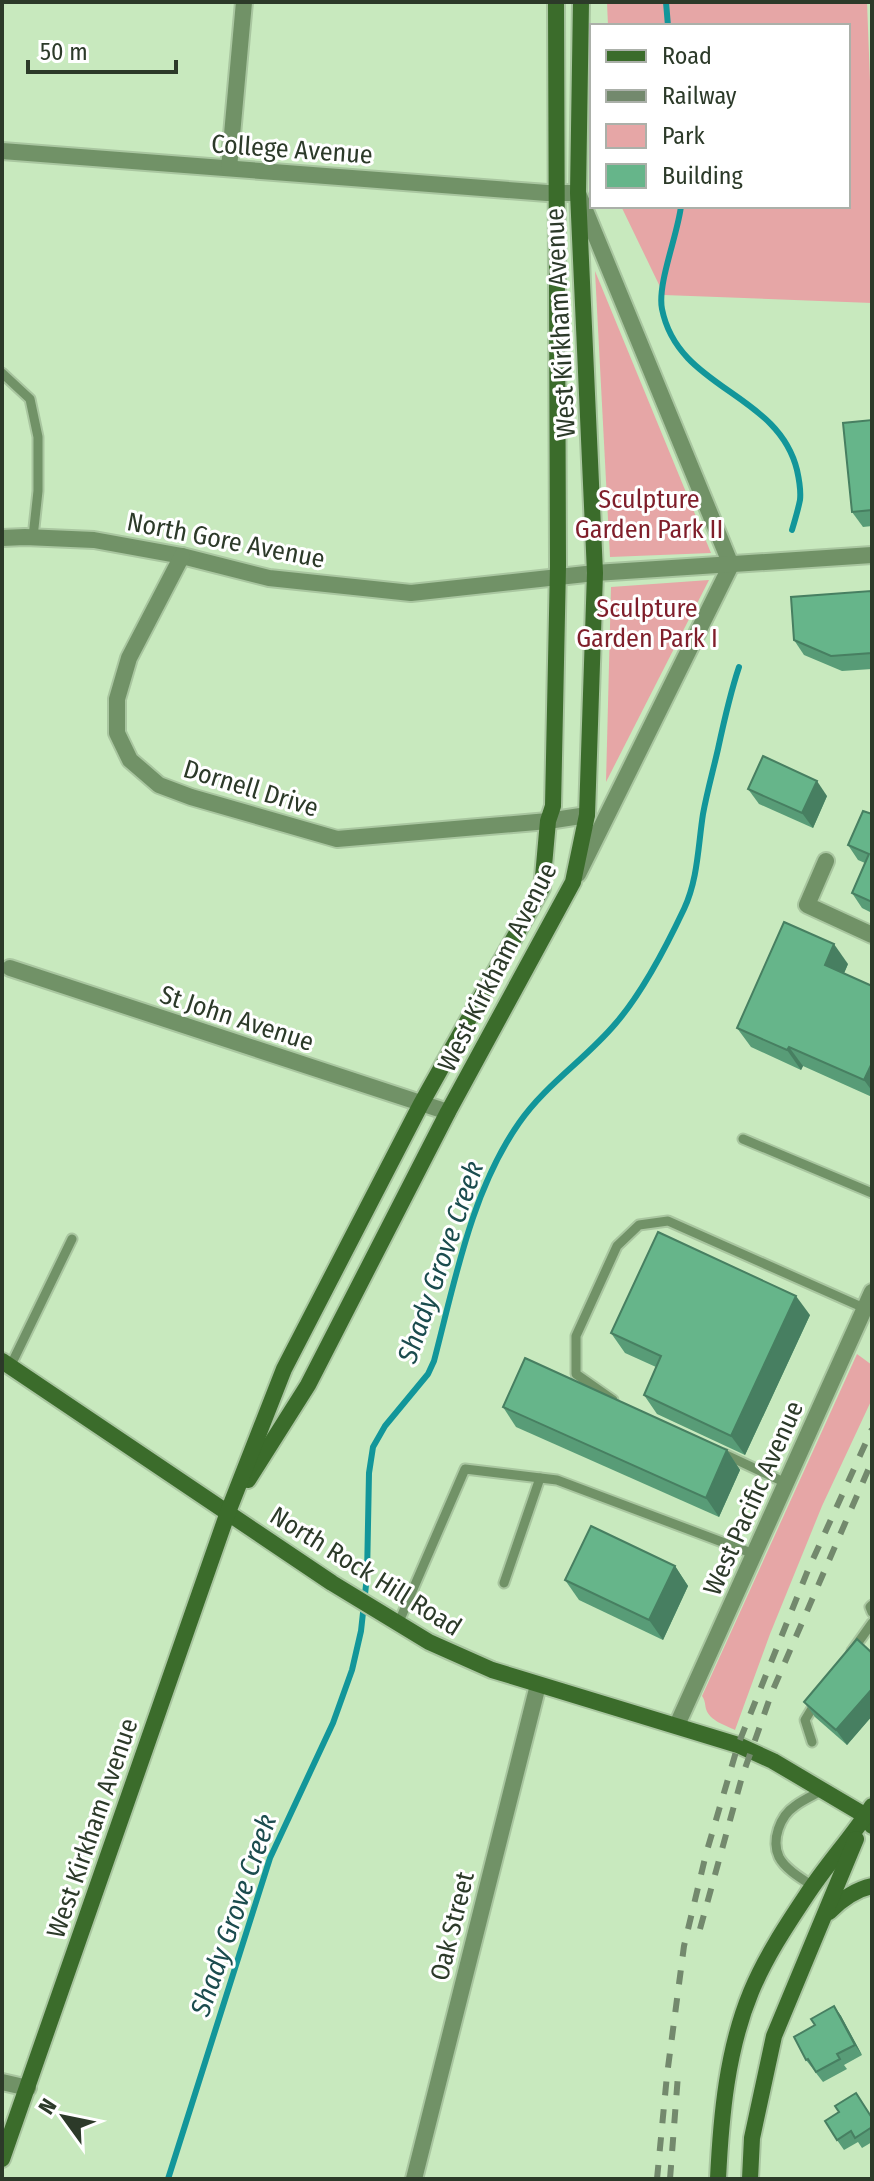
<svg xmlns="http://www.w3.org/2000/svg" width="874" height="2181" font-family="'Fira Sans Condensed',sans-serif">
  <style>
    .green { fill: #e6a6a6 }
    .lines { fill: none; stroke-linecap: round; stroke-linejoin: round }
    .stream { stroke: #12969a; stroke-width: 6 }
    .lane-casing { stroke: #a9c6a0; stroke-width: 13 }
    .street-casing { stroke: #a9c6a0; stroke-width: 20 }
    .secondary-casing { stroke: #a9c6a0; stroke-width: 20 }
    .lane { stroke: #719267; stroke-width: 9 }
    .street { stroke: #719267; stroke-width: 16 }
    .secondary { stroke: #3b6c2b; stroke-width: 16 }
    .rail { stroke: #73896d; stroke-width: 6; stroke-dasharray: 14 14; stroke-linecap: butt }
    .wall { fill: #589c77 }
    .shaded-wall { fill: #477f61 }
    .building { fill: #66b58a; stroke: #477f61; stroke-width: 2 }
    .labels { text-anchor: middle; stroke-width: 6; stroke-linejoin: round; paint-order: stroke }
    .street-label { font-size: 26px; fill: #2c3a29; stroke: #fff }
    .park-label { font-size: 26px; fill: #7f1e2a; stroke: #fff }
    .water-label { font-size: 28px; font-style: italic; fill: #1b4c4e; stroke: #fff }
  </style>
  <rect width="100%" height="100%" fill="#c8e9be"/>
  <g class="green">
    <path d="M607,2H867L872,134V303L664,295L621,206H848V26H608Z"/>
    <path d="M595,271L711,553L610,557Z"/>
    <path d="M709,580L606,782L611,587Z"/>
    <path d="M857,1354L872,1365V1399L822,1506L770,1634L735,1730C725,1725 710,1721 706,1709C705,1704 705,1700 702,1696Z"/>
  </g>
  <g class="lines">
    <g class="stream">
      <path d="M666,2L668,26"/>
      <path d="M681,206C678,234 657,284 662,309C678,390 778,392 797,470C799,479 801,491 800,500C798,510 795,520 792,530"/>
      <path d="M168,2179L270,1858L333,1723L352,1670L361,1631L367,1576L369,1473L373,1447L385,1426L428,1374L434,1361C455,1281 471,1192 519,1123C546,1084 586,1059 616,1023C642,993 667,945 684,909C698,879 698,846 703,814C707,792 713,771 718,749C724,721 730,694 739,667"/>
    </g>
    <defs>
      <g id="lane">
        <path d="M2,373L30,399L38,437V491L33,537"/>
        <path d="M743,1139L872,1193"/>
        <path d="M10,1367L72,1239"/>
        <path d="M613,1400L576,1374V1336L617,1246L639,1225L668,1221L864,1308"/>
        <path d="M724,1454L786,1483"/>
        <path d="M504,1583L540,1478"/>
        <path d="M872,1605L870,1607L872,1612"/>
        <path d="M398,1624L465,1469L557,1480L754,1554"/>
        <path d="M852,1651L872,1623"/>
        <path d="M812,1742L805,1720L816,1702"/>
        <path d="M813,1886C802,1879 785,1869 779,1857C771,1840 780,1816 795,1806C803,1800 814,1795 823,1790"/>
      </g>
      <g id="street">
        <path d="M2,151L547,193H578L731,565L578,874"/>
        <path d="M229,168L244,2"/>
        <path d="M2,538L25,537L94,540L182,556L269,578L411,593L595,573L872,555"/>
        <path d="M182,556L129,658L117,699V733L130,760L159,785L191,797L337,839L548,821L587,815"/>
        <path d="M826,861L807,905L872,935"/>
        <path d="M10,968L448,1112"/>
        <path d="M677,1725L872,1292"/>
        <path d="M2,2082L28,2088"/>
        <path d="M414,2179L538,1685"/>
      </g>
      <g id="secondary">
        <path d="M2,1361L332,1583L429,1642L492,1670L738,1745L773,1761L866,1816L872,1826"/>
        <path d="M248,1480L308,1385L448,1112L573,882L587,815L595,573L578,193L581,2"/>
        <path d="M829,1912C841,1900 854,1890 872,1886"/>
        <path d="M2,2159L228,1512L284,1369L421,1104L542,888L548,821L553,806L558,566L556,2"/>
        <path d="M718,2179C721,2116 727,2050 751,1992C765,1958 786,1926 806,1896C826,1865 852,1837 872,1806"/>
        <path d="M750,2179L752,2138L774,2036L856,1839"/>
      </g>
    </defs>
    <use href="#lane" class="lane-casing"/>
    <use href="#street" class="street-casing"/>
    <use href="#secondary" class="secondary-casing"/>
    <use href="#lane" class="lane"/>
    <use href="#street" class="street"/>
    <use href="#secondary" class="secondary"/>
    <g class="rail">
      <path d="M700,1929L742,1777L772,1692L872,1461"/>
      <path d="M657,2179L667,2075L684,1946L706,1854L738,1745L808,1570L872,1429"/>
      <path d="M670,2179L678,2075"/>
    </g>
  </g>
  <g class="wall">
    <path d="M872,420V526L863,527L852,512Z"/>
    <path d="M871,591L872,593V669L842,671L804,655L794,640Z"/>
    <path d="M748,789L827,796L813,828L759,804Z"/>
    <path d="M872,814V913L862,908L852,893L865,863L858,860L848,845Z"/>
    <path d="M848,964L844,973L872,986V1097L803,1066L801,1070L751,1047L737,1028Z"/>
    <path d="M810,1315L745,1455L657,1414L644,1395L656,1367L625,1353L611,1333Z"/>
    <path d="M503,1407L727,1450L740,1470L719,1517L516,1427Z"/>
    <path d="M675,1566L688,1586L663,1640L579,1600L565,1580Z"/>
    <path d="M872,1653V1716L847,1745L815,1717L804,1702Z"/>
    <path d="M834,2006L841,2016L862,2055L844,2065L847,2069L823,2082L806,2060L815,2025Z"/>
    <path d="M856,2093L872,2117V2142L862,2148L858,2142L844,2150L837,2140L839,2112Z"/>
  </g>
  <g class="shaded-wall">
    <path d="M817,781L827,796L813,828L802,813Z"/>
    <path d="M834,944L848,964L839,985L825,965Z"/>
    <path d="M789,1047L803,1066L801,1070L787,1050Z"/>
    <path d="M872,1063V1091L864,1080Z"/>
    <path d="M796,1296L810,1315L745,1455L731,1436Z"/>
    <path d="M727,1450L740,1470L719,1517L706,1498Z"/>
    <path d="M675,1566L688,1586L663,1640L649,1620Z"/>
    <path d="M872,1689V1716L847,1745L836,1730Z"/>
    <path d="M834,2006L841,2016L862,2055L855,2045Z"/>
  </g>
  <g class="building">
    <path d="M872,420V510L852,512L843,423Z"/>
    <path d="M871,591L872,653L831,656L794,640L791,597Z"/>
    <path d="M763,756L817,781L802,813L748,789Z"/>
    <path d="M863,811L872,814V902L852,893L869,854L848,845Z"/>
    <path d="M784,922L834,944L825,965L872,986V1063L864,1080L789,1047L787,1050L737,1028Z"/>
    <path d="M658,1232L796,1296L731,1436L644,1395L661,1356L611,1333Z"/>
    <path d="M525,1358L727,1450L706,1498L503,1407Z"/>
    <path d="M591,1526L675,1566L649,1620L565,1580Z"/>
    <path d="M857,1639L872,1653V1689L836,1730L804,1702Z"/>
    <path d="M834,2006L855,2045L837,2054L840,2059L816,2072L808,2059L806,2060L794,2037L815,2025L811,2019Z"/>
    <path d="M856,2093L872,2118V2127L855,2138L851,2131L837,2140L825,2121L839,2112L835,2106Z"/>
  </g>
  <g class="labels">
    <g class="street-label">
      <text transform="translate(292 149) rotate(4)" y="9">College Avenue</text>
      <text transform="translate(560 323) rotate(-93)" y="9">West Kirkham Avenue</text>
      <text transform="translate(226 540) rotate(11)" y="9">North Gore Avenue</text>
      <text transform="translate(251 788) rotate(17)" y="9">Dornell Drive</text>
      <text transform="translate(497 967) rotate(-63)" y="9">West Kirkham Avenue</text>
      <text transform="translate(237 1018) rotate(18)" y="9">St John Avenue</text>
      <text transform="translate(753 1498) rotate(-66)" y="9">West Pacific Avenue</text>
      <text transform="translate(366 1571) rotate(32)" y="9">North Rock Hill Road</text>
      <text transform="translate(92 1828) rotate(-71)" y="9">West Kirkham Avenue</text>
      <text transform="translate(452 1926) rotate(-76)" y="9">Oak Street</text>
    </g>
    <g class="park-label">
      <text x="649" y="508">Sculpture<tspan x="649" dy="30">Garden Park II</tspan></text>
      <text x="647" y="617">Sculpture<tspan x="647" dy="30">Garden Park I</tspan></text>
    </g>
    <g class="water-label">
      <text transform="translate(440 1262) rotate(-71)" y="10">Shady Grove Creek</text>
      <text transform="translate(233 1915) rotate(-71)" y="10">Shady Grove Creek</text>
    </g>
  </g>
  <rect width="874" height="2181" fill="none" stroke="#2c3a29" stroke-width="8"/>
  <rect x="590" y="24" width="260" height="184" fill="#ffffff" stroke="#abb0a9" stroke-width="2"/>
  <rect x="606" y="50" width="40" height="12" fill="#3b6c2b" stroke="#abb0a9" stroke-width="2"/>
  <text x="662" y="64" font-size="24" fill="#2c3a29">Road</text>
  <rect x="606" y="90" width="40" height="12" fill="#73896d" stroke="#abb0a9" stroke-width="2"/>
  <text x="662" y="104" font-size="24" fill="#2c3a29">Railway</text>
  <rect x="606" y="124" width="40" height="24" fill="#e6a6a6" stroke="#abb0a9" stroke-width="2"/>
  <text x="662" y="144" font-size="24" fill="#2c3a29">Park</text>
  <rect x="606" y="164" width="40" height="24" fill="#66b58a" stroke="#abb0a9" stroke-width="2"/>
  <text x="662" y="184" font-size="24" fill="#2c3a29">Building</text>
  <g transform="translate(64 2117) rotate(303)" stroke="#ffffff" stroke-width="6" paint-order="stroke">
  <path d="M0-6L14 30L0 20L-14 30Z" fill="#2c3a29"/>
  <text y="-12" font-size="22" font-weight="bold" text-anchor="middle" fill="#2c3a29">N</text>
  </g>
  <path d="M28 60v12h148v-12" fill="none" stroke="#2c3a29" stroke-width="4"/>
  <text x="40" y="60" font-size="24" fill="#2c3a29" stroke="#ffffff" stroke-width="6" paint-order="stroke">50 m</text>
</svg>
